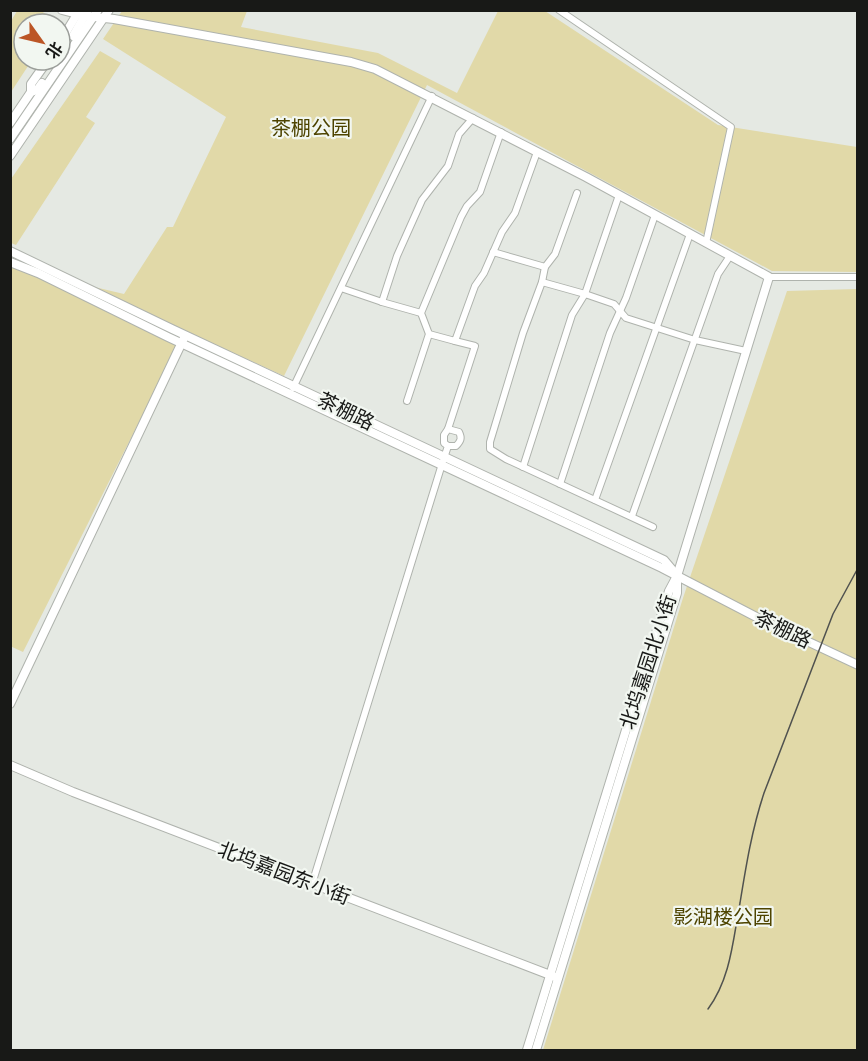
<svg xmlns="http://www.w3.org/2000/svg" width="868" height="1061" font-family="'DejaVu Sans','Noto Sans SC',sans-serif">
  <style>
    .green { fill: #e1d9a8 }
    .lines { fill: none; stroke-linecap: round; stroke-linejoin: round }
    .street-casing { stroke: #afb3ad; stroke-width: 8 }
    .secondary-casing { stroke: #afb3ad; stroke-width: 10 }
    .street { stroke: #fff; stroke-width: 6 }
    .secondary { stroke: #fff; stroke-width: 8 }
    .tram { stroke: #50524f; stroke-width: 1.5 }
    .labels { text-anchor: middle; stroke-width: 4.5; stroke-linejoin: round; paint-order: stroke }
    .park-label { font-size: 20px; fill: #4e4400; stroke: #f2f7f1 }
    .street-label { font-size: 20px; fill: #181917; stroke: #f2f7f1 }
  </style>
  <rect width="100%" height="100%" fill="#e5e9e3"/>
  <g class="green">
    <path d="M17,11H41L51,17L53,24H24V60H32L11,92V21Z"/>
    <path d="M122,11H247L241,27L378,53L457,93L498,11H545L718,125L857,147V272L772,271L427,85L284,376L185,331L23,652L10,646V267L124,294L167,227H173L226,117L103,39Z"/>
    <path d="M100,51L121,63L86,117L95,123L16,245L11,243V179Z"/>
    <path d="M857,289V1050H543L683,598L787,291Z"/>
  </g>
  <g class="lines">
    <defs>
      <g id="street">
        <path d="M559,10L731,127L706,243"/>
        <path d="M577,193L555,254L545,267L542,282L523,333L490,442V449L506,459L653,527"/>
        <path d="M493,252L545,267"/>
        <path d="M769,277H858"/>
        <path d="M542,282L585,294L619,195"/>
        <path d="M341,288L382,302L397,256L422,200L448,166L459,134L473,118"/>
        <path d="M382,302L421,313"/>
        <path d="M429,334L455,341L475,286L484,273L502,232L515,213L537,152"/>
        <path d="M293,388L432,96"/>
        <path d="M407,401L429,334L421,313L461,217L467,206L480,192L501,132"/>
        <path d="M448,446H456C461,441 462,438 459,432L448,429"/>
        <path d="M523,467L572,315L585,294L614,304L626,318L695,340L746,351"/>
        <path d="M560,484L610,333L626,298L655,215"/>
        <path d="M595,500L690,234"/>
        <path d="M632,516L718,274L730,256"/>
        <path d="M312,884L442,464L448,446L444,443V435L448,429L475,346L455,341"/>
      </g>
      <g id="secondary">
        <path d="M62,10L85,16L114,19L351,62L375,69L586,177L769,277L677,576L669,591L527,1050"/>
        <path d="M73,36L88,10"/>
        <path d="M60,42L79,11"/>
        <path d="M31,92V84L48,60"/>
        <path d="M10,123L31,92L37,90L42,83"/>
        <path d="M10,139L98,10"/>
        <path d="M10,156L109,10"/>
        <path d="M10,251L172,329L664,560L675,573"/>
        <path d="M10,262L38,273L168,337L662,568L764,621L858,665"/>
        <path d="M10,704L184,338"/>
        <path d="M10,765L73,792L558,978"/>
        <path d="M536,1050L677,593V579"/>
      </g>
    </defs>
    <use href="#street" class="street-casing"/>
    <use href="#secondary" class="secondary-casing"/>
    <use href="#street" class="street"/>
    <use href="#secondary" class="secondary"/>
    <path class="tram" d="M708,1009C731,978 733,939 740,903C746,866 752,829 764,793L833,614L858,568"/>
  </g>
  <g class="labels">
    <g class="park-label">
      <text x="311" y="135">茶棚公园</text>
      <text x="723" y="924">影湖楼公园</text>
    </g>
    <g class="street-label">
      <text transform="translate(346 411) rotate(26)" y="7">茶棚路</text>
      <text transform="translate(783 629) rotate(26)" y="7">茶棚路</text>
      <text transform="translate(648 662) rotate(-72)" y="7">北坞嘉园北小街</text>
      <text transform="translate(284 873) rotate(21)" y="7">北坞嘉园东小街</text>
    </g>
  </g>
  <rect width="868" height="1061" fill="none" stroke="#181917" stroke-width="24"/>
  <g transform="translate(42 42) rotate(124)"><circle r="28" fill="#f2f7f1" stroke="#9b9e9a" stroke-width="1.5"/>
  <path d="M0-4.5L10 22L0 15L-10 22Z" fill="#bc5626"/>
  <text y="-9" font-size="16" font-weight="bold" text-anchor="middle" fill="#181917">北</text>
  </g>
</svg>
